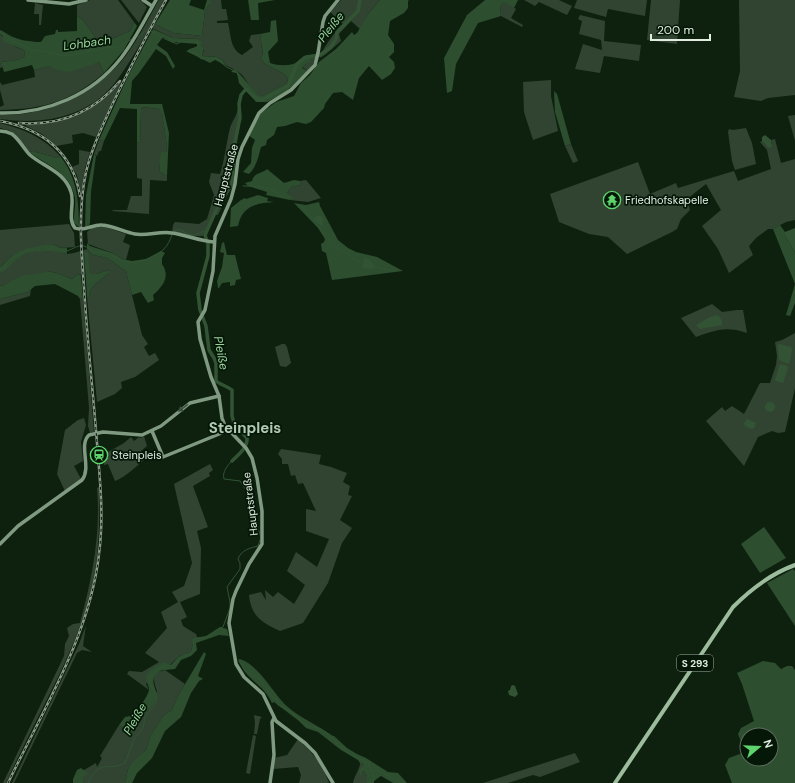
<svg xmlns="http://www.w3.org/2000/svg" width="795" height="783" font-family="'DM Sans',sans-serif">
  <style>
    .green { fill: #304431 }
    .forest { fill: #2d4e2f; fill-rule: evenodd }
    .water { fill: #325434 }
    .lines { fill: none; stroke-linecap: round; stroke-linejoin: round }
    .stream { stroke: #325434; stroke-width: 1 }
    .river { stroke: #325434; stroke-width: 3.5 }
    .secondary { stroke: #809981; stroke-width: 3.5 }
    .primary { stroke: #9dbc9d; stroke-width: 4 }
    .rail-casing { stroke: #8b9a8b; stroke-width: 2.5 }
    .rail { stroke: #051707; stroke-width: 1; stroke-dasharray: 3; stroke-linecap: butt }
    .oneway { fill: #3c523e }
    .labels { text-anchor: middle; stroke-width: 3.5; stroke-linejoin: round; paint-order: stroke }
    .shield { fill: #051707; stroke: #9fada0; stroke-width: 1 }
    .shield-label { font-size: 10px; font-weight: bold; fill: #e1ede1 }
    .street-label { font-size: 11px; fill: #e1ede1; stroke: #051707 }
    .poi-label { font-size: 11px; fill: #e1ede1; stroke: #051707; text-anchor: start }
    .water-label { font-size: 12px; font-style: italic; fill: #9bd39d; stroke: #051707 }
    .district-label { font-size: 15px; font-weight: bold; fill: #b2cab3; stroke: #051707 }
  </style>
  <rect width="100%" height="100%" fill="#0e210f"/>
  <g class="green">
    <path d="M90,0H118L134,22L130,31L100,44L83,20L77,16V5Z"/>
    <path d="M121,0H140L147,7L139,23Z"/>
    <path d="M159,0H165L153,23L174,33L202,36L205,11L210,4V0H221L222,9H226L228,20L217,21V23H228C231,35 230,49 242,55L253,47L249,41L251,35L260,34L263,56L260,57L265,64L284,74L288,78L287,83L262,96H259C251,90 248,82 242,75C237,70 231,68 225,65L223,60L217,57L202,56L204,50L198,39L173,38L150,27C139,46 128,66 114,84C86,118 42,125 0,119V115C46,116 89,97 120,63C136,44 147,21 159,0Z"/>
    <path d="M341,0H380L368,14L360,29L351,21L339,34L341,41L326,54L320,58C323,47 335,32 343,24L330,12Z"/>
    <path d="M524,0H559L572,6L567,15L539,2L535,6Z"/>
    <path d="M577,0H647L645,16L608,9L606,17L574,8Z"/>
    <path d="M651,0H680L677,44L647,40Z"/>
    <path d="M739,0H795V95L768,98L761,101L734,97L740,71Z"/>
    <path d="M503,1L516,9L511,18L523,25L522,27L501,16L500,7Z"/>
    <path d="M35,3L43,5L41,25H39V14H34Z"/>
    <path d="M580,15L605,21L604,41L641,45L639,61L604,56L600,73L575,69L583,44L602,50L601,40L579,34L582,21L578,19Z"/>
    <path d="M0,34L16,47L24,50L25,56C19,61 10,61 1,62L3,67L0,68Z"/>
    <path d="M317,54L313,64L308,71L302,67L312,59L311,55Z"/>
    <path d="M99,62L104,73C70,102 44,109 0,110V107L4,105L0,90V82L2,85L35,77L34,70L50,66Z"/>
    <path d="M551,80V96L558,131L533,140L524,112L523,82Z"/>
    <path d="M120,82L121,83L96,137L83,133L72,135L73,143L56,146L42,134L26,126V125C66,124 93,112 120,82Z"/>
    <path d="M142,107L159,109L162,112L167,147L166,152L159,162L160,172L167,176V181L150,180L149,214L112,211L113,210H127L131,196H142V179L137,178V143L140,142L141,110Z"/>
    <path d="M238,108L241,109L240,125L237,143L236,158L232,185L218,215H214L203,236C193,237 183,233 172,232L173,225L175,222L199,224L207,219L214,195L209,182L211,173L220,174C225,159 226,144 230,128C232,121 237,116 238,108Z"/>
    <path d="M795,115V141L788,116Z"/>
    <path d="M0,123C24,129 44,138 60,156L57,158L33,151L29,152L15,134L8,130L0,128Z"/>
    <path d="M746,128L752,143L756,164L735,170L732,161L728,132L729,129L733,130Z"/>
    <path d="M775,139L781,163L795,159V220L786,222L773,229H768L756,238L749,246L753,255L729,273L718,249L702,226L721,210L706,184L687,199L690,210L681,219L677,229L672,232L627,254L608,237L589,234L559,222L550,194L638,162L650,194L676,183L678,188L734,171L738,181L771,169L767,150L760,142L762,141L766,145L772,144L771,140Z"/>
    <path d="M99,140L104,141L101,151H99L97,156L94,154Z"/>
    <path d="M571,144L578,161L573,163L565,146Z"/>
    <path d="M79,150L90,152L85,168L81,194L77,175L72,167L79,164Z"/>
    <path d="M306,180L321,198L308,202L290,200L293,198L287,193L291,187L301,185L300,181Z"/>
    <path d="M69,224L74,233L75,247L63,248L52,244L12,256L0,267V230Z"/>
    <path d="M103,226L126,234L123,242L130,245L126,260L122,259L115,254L88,244L87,232L93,227Z"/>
    <path d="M87,249L93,255L107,258L126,271L142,335L148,344L144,347L149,356L155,353L159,360L135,377L121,382L122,388L115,394L97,402L87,297H89C89,286 101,280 109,273V270L96,274H90L84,253L85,274L77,275L72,279L57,273L47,271L39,275L21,276L9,284L0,286V274L19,257L30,252L53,250L67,254L74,253Z"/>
    <path d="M31,289L30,296L0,305V299L28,292Z"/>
    <path d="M83,298L94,432L90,433L88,426L89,408L80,299Z"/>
    <path d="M712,304L722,312L737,310H743L747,333C725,326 717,330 696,337L681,318Z"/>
    <path d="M795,333V388L785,432L778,433L772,431L758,437L744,466L706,421L722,407L725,411L732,406L744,414L760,383H770L776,365L777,356L775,342L782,340Z"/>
    <path d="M282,344H285L287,347L291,363L286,367L280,366L275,347Z"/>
    <path d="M84,418L86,425L81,442L83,461L74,466L81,479L65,491L57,474L65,430L78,420Z"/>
    <path d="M144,436L147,446L141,451L147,457C137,466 127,476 115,481L108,464L104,465L103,455L124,443L131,437L134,441L139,437L141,438Z"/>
    <path d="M281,449L321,455L319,464L331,467L347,473L343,482L350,486L348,495L352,496L340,520L352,528L342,543L328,583L303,623L280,631C262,623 251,616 249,595L261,592L266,600L265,590L273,597L278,592L294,604L305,585L287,571L296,552L317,567L329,539L306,531V509L316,511L303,483L298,484L295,475L291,476L288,464H282V459L278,454Z"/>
    <path d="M210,464L213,470L209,473L210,476L193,486L208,527L197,531L201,548L200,594L180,602L187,617L181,620L183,626L196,634L197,637L194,639L191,652L178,657L170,665L165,662L146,684L149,690L127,674L129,671L142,672L159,662L145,653L167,628L161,612L178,602L172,592L184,586L192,563L174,484Z"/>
    <path d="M99,487C100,521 99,555 92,588C85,618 73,645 60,673C42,710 23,746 6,783H3L64,656L65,644L69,636L67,628L73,624L80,623C92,579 101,534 97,488Z"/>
    <path d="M86,625L83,646L92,652L82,650L77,653L18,775L14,783H12L79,644Z"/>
    <path d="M165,670L185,684L178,696L172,710L164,715L150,736L146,750L128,769L125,783H83L84,770L96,763L97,767L102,758L100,756L119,725L123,728L144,712L157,691C153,680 151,673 165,670Z"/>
    <path d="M254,715L262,717L260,719L257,734H254L255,723Z"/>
    <path d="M253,735L256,736L250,774L246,773Z"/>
    <path d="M298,739C312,752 323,765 329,783H299L301,775L298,767L273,769L274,758L287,755Z"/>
    <path d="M575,753L580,762L540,777L533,775L508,783H483Z"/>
    <path d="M360,763L365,765L359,771H363L367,776V783H353C354,776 360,769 360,763Z"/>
  </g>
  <g class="forest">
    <path d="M170,0H191L189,5L204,10L207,0H210V4L205,11L202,36L174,33L155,24Z"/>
    <path d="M248,0H275L258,3L259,20H251Z"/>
    <path d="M380,0H409L408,1V8L404,13L390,21L388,35L394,44V52L389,57L394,62L395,68L391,74L382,80L369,66L359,78L353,100L342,92L333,93L325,104L324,108L311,122L306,124L297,122L285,126L277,127L274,135L267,140L266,145L261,147C258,157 257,166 249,174L243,172L251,163L252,148L255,140L248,135L261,113L276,102L294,96L301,83L310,75L319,62L336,49L352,32L354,35L357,33L368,14Z"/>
    <path d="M485,0H518L514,8L503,2L500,7L501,16L478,23L456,64L452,91L447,93L444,58L467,15Z"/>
    <path d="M77,16L83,20L100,44L130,31L134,22L137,26L124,50L104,73L99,62L69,72L57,70L50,66L34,70L32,65L4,72L1,62C9,61 19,61 25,56L24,50L2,41L3,36L0,34V30C4,31 5,33 9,35C18,40 30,42 41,42L45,36L55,34L56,30H58V32L77,31Z"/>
    <path d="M276,20L278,41L268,52L270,63C279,66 288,66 296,63C302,61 305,56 311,55L312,59C310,63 305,63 302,68L308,71L286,92L267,102H256L239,83L237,73L231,72L234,69L237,71L259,96H262L287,83L288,78L284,74L265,64L260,57L263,55L260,34L270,32L271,21Z"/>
    <path d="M153,29L173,38L198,39L202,42L201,45L204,48L202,56L217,57L223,60L225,65L215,60L210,63L186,51L198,46L197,44L172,42L163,37L157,45L167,52L175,66L173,69L166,56L156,49L139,73L132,81L130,104H162L169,133L167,176L160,172L159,162L161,152H166L167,147L162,113L159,109L142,107L141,110L140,142L137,143V109L120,108L104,141L99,140L129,74Z"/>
    <path d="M554,91L557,94L571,144L565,146L555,112Z"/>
    <path d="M33,151L57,158L60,156C77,177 79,201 79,227L74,223C73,215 76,207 75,198C71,173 47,165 29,152Z"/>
    <path d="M94,154L96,156L91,192L90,223L89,225L85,227L86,195Z"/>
    <path d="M267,169L284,183L294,180L300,181L301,185L291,187L287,193L294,198L290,200L266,195L267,192L248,186L245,183L252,181C254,172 262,174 267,169Z"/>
    <path d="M258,195L268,198L267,201L274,202C256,203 242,206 238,226L230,227L231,208L241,200L245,198L246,199Z"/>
    <path d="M319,202L320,206L338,240L348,248L356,252L377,257L403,271L332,280L326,253L322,251L321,244L324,242L325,239L318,228L294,203L306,205Z"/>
    <path d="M780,225L785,232V236L795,252V303L790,316L786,315L795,284L773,229Z"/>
    <path d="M224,242L227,255H235L241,279L236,280L235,285L230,286V282L222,283L219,288H218L217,281L222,267L224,253L220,252L222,243Z"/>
    <path d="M87,243L90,246L115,254L122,259L132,261L146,259L161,251L165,253L162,258V264C171,277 162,287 153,295L154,300L148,303L141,292L132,295L126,271L107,258L93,255L87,249Z"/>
    <path d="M52,244L62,248H67V254C52,250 32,248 19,258C12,263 7,270 0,274V267C4,264 8,259 12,256C23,248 38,246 52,244Z"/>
    <path d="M84,252H88L90,274H96L109,270V273C101,280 89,286 89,297H87Z"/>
    <path d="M47,271L57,273L72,279L77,275H81L83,298L80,299L78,296L55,284L35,286L28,292L0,299V286C8,285 13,279 21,276C30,273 39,275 47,271Z"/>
    <path d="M764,527L786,558L760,573L741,544Z"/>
    <path d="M793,569L795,571V626L767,583Z"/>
    <path d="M220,627L227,629L229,636L219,635L196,643L197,650L191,656L181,660L175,669L165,670H162C142,683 165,690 153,705C146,714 132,721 123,728L119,725L125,717C125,717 131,716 131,716C137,713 148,696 149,690C149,684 144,680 147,674C151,668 159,665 165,662L171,665L178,657L191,652L194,638L206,636Z"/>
    <path d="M204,652L206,654L198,676L203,679L199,681L191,693L181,717L165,731L152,758L137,773L132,783H125L128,769L132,763L146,750L150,736L164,715L172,710L178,696Z"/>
    <path d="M238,659C253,660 271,688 280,699C294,716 315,723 333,736H334L347,748L357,754L366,758L388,772L398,773L407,783H393L381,776L374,781V783H367V776L363,771L358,772L364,765L360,763L358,760L341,750L318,732L306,728L299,721L274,702L272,703C263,683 246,681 238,659Z"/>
    <path d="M763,661L775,663L781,669L787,666H792L795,670V783H732L725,765L729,758L745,752L738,734L741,728L754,721L742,684L737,673ZM747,735H771V759H747Z"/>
    <path d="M81,768L89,774L84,776L83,783H73V779L77,770Z"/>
  </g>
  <g class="water">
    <path d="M765,135L771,140L772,146L769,148L762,141V137Z"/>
    <path d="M319,215C323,216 323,221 323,225L321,226L314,220L315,217Z"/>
    <path d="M795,228V252L785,236V232Z"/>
    <path d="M364,258H366L371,261L376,267L373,269L362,268Z"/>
    <path d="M717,315L719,316L722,321V325L700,329L696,325L708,318Z"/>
    <path d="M779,344L791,347L792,349L789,364L779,360L778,345Z"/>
    <path d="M780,364L787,366L788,368L783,383L776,381L775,380Z"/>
    <circle cx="770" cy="407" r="5"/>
    <path d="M747,419L756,423L754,428L751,429L745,426L744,423Z"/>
    <path d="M513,685L515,686L518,694L515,697L509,695L508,691L510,690L511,686Z"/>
  </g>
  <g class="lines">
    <g class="stream">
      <path d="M151,31C158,36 169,41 177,44L182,41L197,42L198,46C195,49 192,48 189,50V52L197,54L200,58L202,59L206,57L211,60L216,58L225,66L236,72L239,76L240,82L246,89"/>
      <path d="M0,32L13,41L34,51L37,50L66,56L105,48L118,47L132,39"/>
      <path d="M138,37C142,35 144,30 149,29"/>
      <path d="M243,186C258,186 272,187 283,197"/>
      <path d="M302,207L332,243"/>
      <path d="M174,232L177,229C182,230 188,235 193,235C198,235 201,231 206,231"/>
      <path d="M335,246L356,260L361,262"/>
      <path d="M375,267L394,271"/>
      <path d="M0,270L5,268C7,259 21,253 29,249C35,253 48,251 53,246C68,258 73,244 84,246C89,247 91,251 95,252C99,254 103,252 107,253C112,255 116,259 121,260C134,266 155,258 164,249C168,245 170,240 172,235"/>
      <path d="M232,461C227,466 222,472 224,479L240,481L248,493L252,496L253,502L254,514L260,535"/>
      <path d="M239,662L243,666L245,671L258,677L274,699L277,698L278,705C289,709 296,717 303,723C309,728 316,727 321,729C326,732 337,742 339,746L343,747L344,749L356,758H358L369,763L371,772L378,770L401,783"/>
      <path d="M372,773L374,780"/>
      <path d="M361,775L360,770L366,765L365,761"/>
      <path d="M88,783C99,758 108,772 125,763L134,739L143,728L145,717L156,703V696L149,681L154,672L158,669L165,666H171L176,663L182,656L191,653L194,649L193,640L195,638C200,638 207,638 212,635C216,632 217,629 223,627L230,608V602L227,587L240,569V563L238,559C241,550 250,548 258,546L260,540"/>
    </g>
    <path class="river" d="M232,461C239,454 248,447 247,438L234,423L232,416V390C227,386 221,385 216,381V363L214,358L209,350L206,326L200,310L198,293L208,256V244L205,235L218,206L232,184L234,146L240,118L239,104L241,95L246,89L257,99L262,100L288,86L297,64L304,58L306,57L320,55L331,47L336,39L337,32L358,11L360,0"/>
    <g class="secondary">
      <path d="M28,0L69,4L86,0"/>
      <path d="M143,0L152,6"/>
      <path d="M0,113C47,114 92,95 121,58C135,40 145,19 156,0"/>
      <path d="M0,131C4,131 8,132 12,134C19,139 24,149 30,155C44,167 65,172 71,192C75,203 67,219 75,228C84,232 93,224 102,225C114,226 124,232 135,234C147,236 160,231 172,233C186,235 200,241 214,242"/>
      <path d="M152,431L163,457L229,430"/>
      <path d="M0,544L18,526L82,480C92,467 78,445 89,435L103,432L142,435L161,426L190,403L219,396"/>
      <path d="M270,783L274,755L272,722L274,718"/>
      <path d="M333,783L315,753L305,743L276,721L263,694L244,677L236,664L229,623L233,599L236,591L249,564L262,544V511L257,478L252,458L246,448L225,426L222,418L219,396L211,377L200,339L198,322L205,310L213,271L215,236L231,199L235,184L238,159L242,147L259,113L270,103L291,90L315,65L318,53L323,22L325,16L338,0"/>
    </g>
    <path class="primary" d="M615,783L733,607C751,589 770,574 795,565"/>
    <defs>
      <g id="rail">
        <path d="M0,121C42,129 73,152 80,196"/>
        <path d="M19,123C59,126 94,112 120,81"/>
        <path d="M8,783C43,710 90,635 99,554C104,517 100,480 97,443C93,391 87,339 84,287C81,249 78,209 86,172C92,147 103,125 113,103C130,68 147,34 166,0"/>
      </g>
    </defs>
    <use href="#rail" class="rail-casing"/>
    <use href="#rail" class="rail"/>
  </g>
  <defs><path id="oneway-solid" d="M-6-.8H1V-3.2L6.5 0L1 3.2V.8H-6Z"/></defs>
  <use class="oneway" href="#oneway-solid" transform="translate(183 408) rotate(144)"/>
  <defs>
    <symbol id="temple-ring" viewBox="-11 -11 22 22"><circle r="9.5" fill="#051707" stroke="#5ed56c" stroke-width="1.5"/><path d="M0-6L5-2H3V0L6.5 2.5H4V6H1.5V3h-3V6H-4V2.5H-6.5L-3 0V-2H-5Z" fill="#5ed56c"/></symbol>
    <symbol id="station-ring" viewBox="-11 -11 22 22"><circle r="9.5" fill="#051707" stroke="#5ed56c" stroke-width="1.5"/><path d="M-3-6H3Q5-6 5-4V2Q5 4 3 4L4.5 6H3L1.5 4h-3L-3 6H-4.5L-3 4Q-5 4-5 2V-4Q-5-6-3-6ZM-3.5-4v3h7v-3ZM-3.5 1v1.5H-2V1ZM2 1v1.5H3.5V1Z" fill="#5ed56c"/></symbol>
  </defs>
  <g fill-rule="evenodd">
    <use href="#temple-ring" x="602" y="190" width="20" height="20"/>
    <use href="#station-ring" x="89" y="445" width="20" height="20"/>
  </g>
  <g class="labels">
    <rect class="shield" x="677" y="655" width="36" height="16" rx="3"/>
    <g class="shield-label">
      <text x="695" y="667">S 293</text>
    </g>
    <g class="street-label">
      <text transform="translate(226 175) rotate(-75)" y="4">Hauptstraße</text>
      <text transform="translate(250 504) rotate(-97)" y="4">Hauptstraße</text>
    </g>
    <g class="poi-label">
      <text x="625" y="204">Friedhofskapelle</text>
      <text x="112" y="459">Steinpleis</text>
    </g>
    <g class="water-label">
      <text transform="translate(331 27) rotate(-52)" y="4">Pleiße</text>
      <text transform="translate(87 43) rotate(-8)" y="4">Lohbach</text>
      <text transform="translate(221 353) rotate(79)" y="4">Pleiße</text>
      <text transform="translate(135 719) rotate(-60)" y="4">Pleiße</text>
    </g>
    <g class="district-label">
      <text x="245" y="433">Steinpleis</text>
    </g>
  </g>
  <g transform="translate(759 747) rotate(71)"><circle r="19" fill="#051707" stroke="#5d6d5e"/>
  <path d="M0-3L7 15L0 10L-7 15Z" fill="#5ed56c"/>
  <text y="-6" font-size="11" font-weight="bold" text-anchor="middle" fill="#e1ede1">N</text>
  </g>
  <path d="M651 34v6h59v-6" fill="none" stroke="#e1ede1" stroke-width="2"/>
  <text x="657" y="34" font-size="12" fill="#e1ede1" stroke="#051707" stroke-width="3" paint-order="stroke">200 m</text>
</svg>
